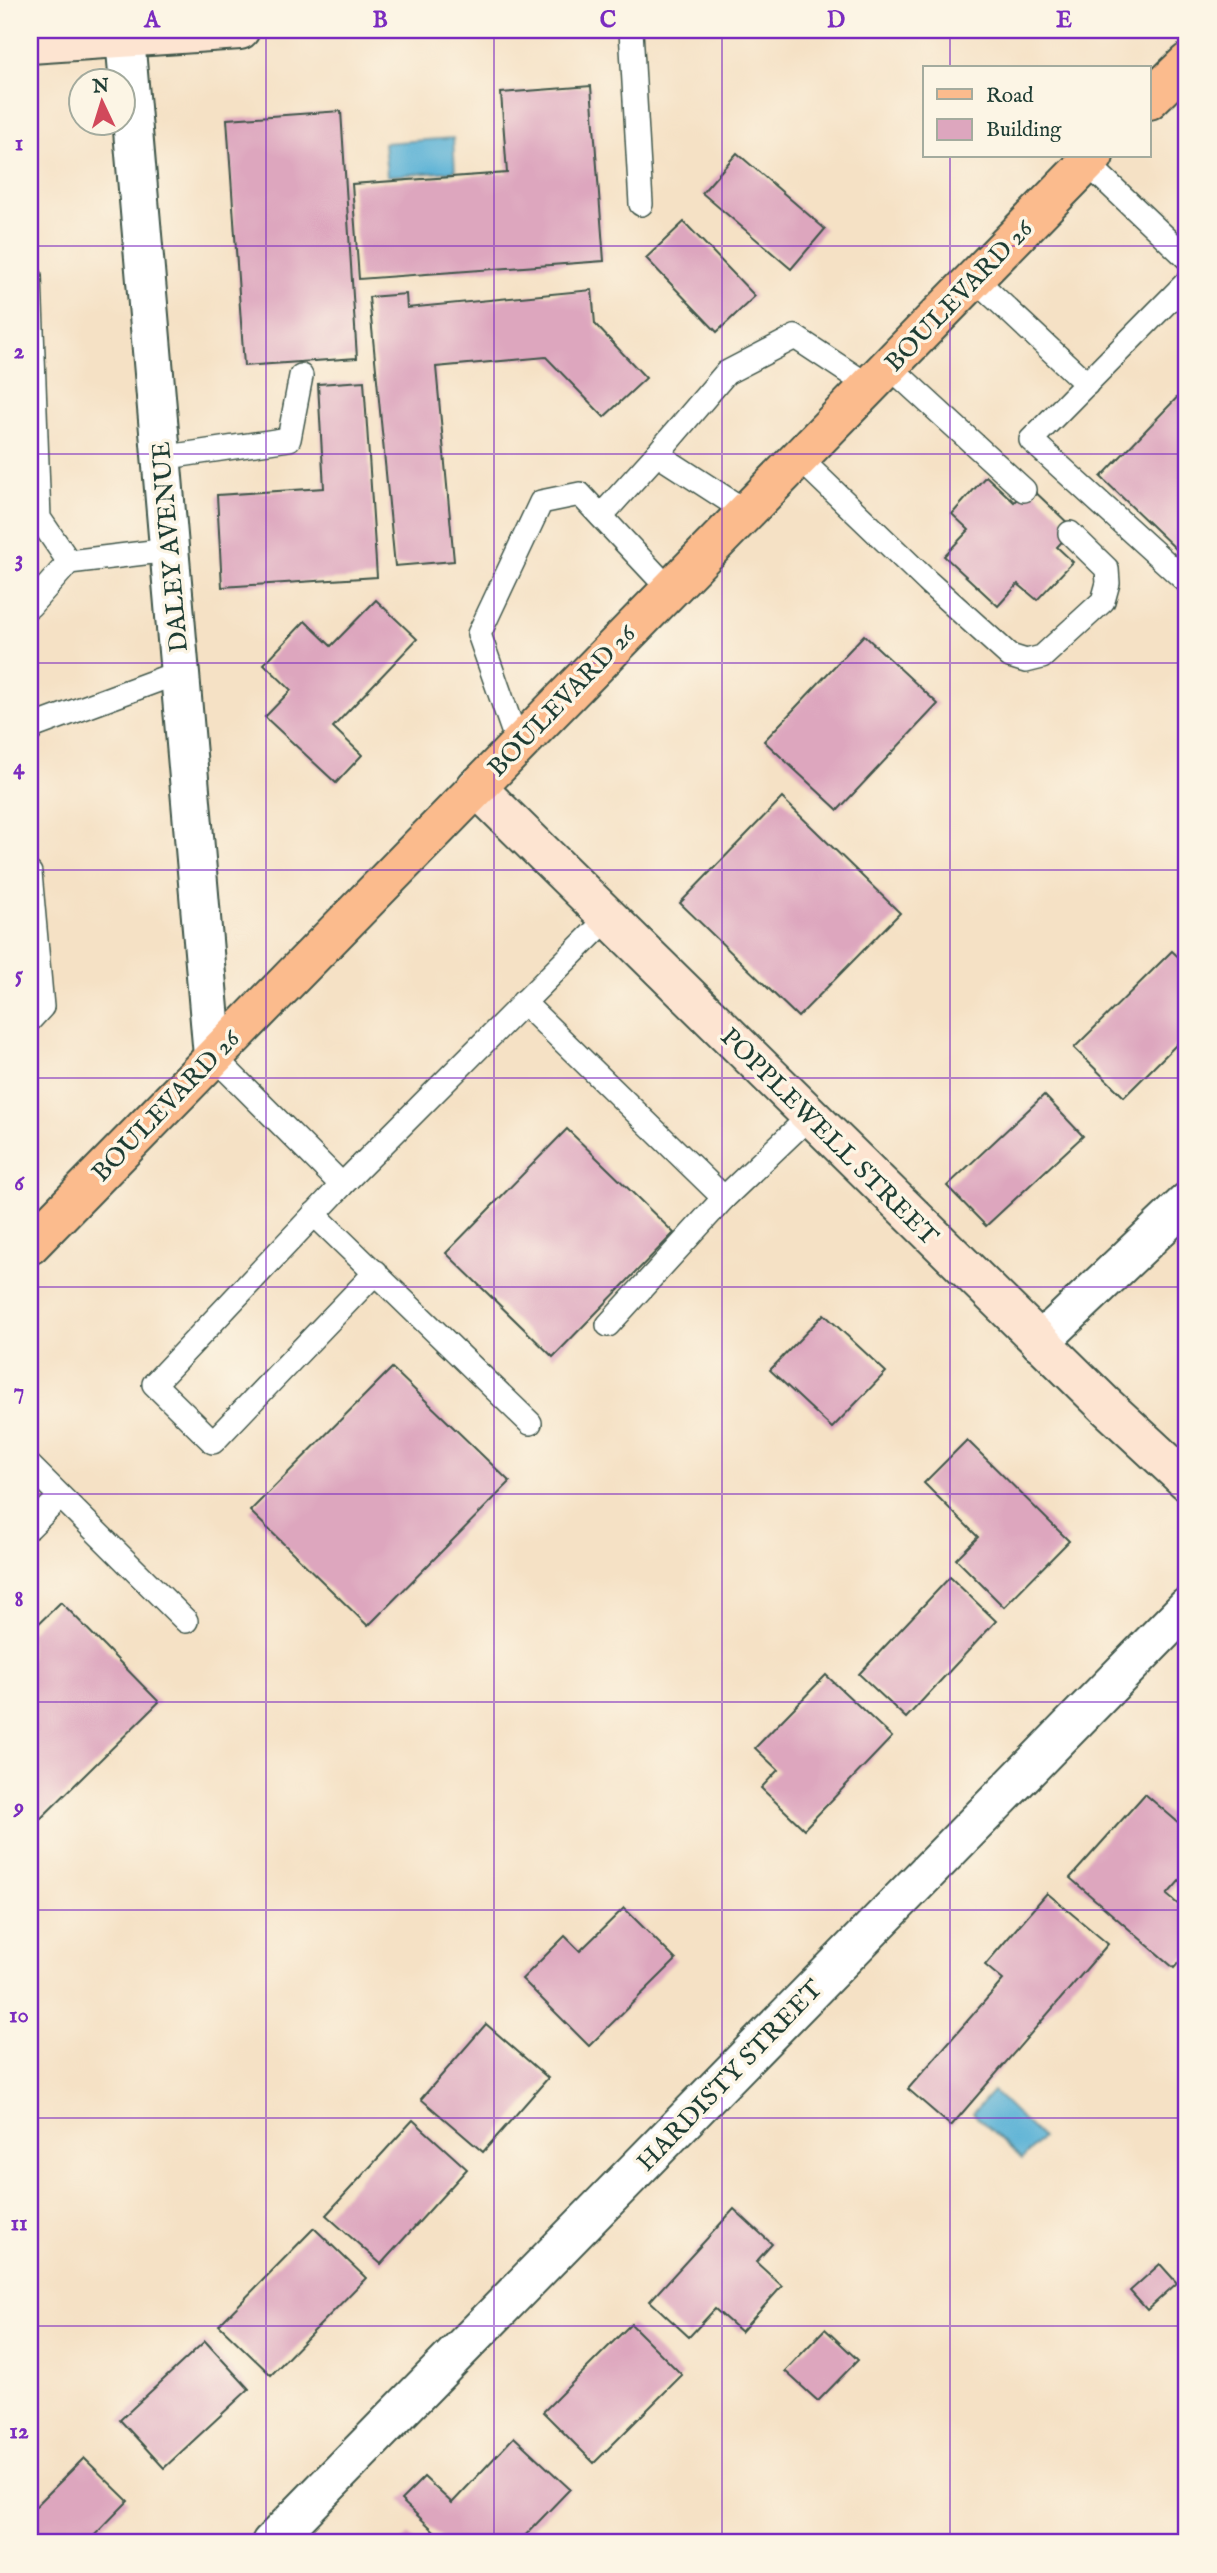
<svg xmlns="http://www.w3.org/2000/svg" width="1217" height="2573" font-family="'IM FELL English',serif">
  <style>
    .water { fill: #59b1d6; stroke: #3c7785; stroke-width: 2 }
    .building { fill: #dda6be }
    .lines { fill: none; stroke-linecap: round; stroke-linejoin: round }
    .lane-casing { stroke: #3f564a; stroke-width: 26 }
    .street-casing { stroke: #3f564a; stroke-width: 42 }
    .secondary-casing { stroke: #3f564a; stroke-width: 42 }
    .primary-casing { stroke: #3f564a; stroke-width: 42 }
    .lane { stroke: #fff; stroke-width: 23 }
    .street { stroke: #fff; stroke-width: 38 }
    .secondary { stroke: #fde4d1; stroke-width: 38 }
    .primary { stroke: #fbbb8d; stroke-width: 38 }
    .grid { fill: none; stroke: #7b2cbf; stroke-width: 2; stroke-opacity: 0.55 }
    .labels { text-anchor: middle; stroke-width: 7; stroke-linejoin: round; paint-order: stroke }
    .street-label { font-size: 26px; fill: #1f3d34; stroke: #fcf5e5 }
    .neatline { fill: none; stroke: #7b2cbf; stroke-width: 2.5 }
    .grid-label { font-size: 23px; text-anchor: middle; font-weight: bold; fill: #7b2cbf }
  </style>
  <rect width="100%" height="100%" fill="#fcf5e5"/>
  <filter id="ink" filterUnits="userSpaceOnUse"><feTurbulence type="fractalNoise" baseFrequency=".0143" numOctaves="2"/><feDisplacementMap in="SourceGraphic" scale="14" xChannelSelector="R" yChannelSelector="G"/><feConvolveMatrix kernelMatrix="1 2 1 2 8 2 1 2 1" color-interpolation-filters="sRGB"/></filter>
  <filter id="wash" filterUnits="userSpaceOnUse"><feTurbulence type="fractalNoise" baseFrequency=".00686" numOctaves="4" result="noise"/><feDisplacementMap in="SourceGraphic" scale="28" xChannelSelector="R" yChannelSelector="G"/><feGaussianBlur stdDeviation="1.57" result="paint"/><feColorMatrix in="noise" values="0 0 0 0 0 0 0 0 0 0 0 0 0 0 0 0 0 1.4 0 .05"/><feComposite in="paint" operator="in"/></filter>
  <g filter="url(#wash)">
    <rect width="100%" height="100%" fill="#f5e1c5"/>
    <g class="water">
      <path d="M453,138L455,171L387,176L384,143Z"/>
      <path d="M993,2091L1042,2138L1022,2159L973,2113Z"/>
    </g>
    <g id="blocks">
      <g class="building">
        <path d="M591,86L604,261L359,279L352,184L507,173L501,93Z"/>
        <path d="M341,111L357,358L244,366L227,119Z"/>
        <path d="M737,153L825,229L791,269L702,193Z"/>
        <path d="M684,222L755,296L717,332L646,258Z"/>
        <path d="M592,290L595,324L646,378L604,417L546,357L436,367L454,561L395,566L369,297L406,294L407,308Z"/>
        <path d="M364,381L377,577L222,587L217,495L324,488L318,384Z"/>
        <path d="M1187,387V539L1177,550L1101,477Z"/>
        <path d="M986,476L1014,502L1029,486L1074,529L1057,547L1073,562L1037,600L1018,584L998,606L944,556L969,530L952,514Z"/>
        <path d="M376,600L417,639L333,727L362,755L336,783L265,717L291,690L264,664L305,621L331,646Z"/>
        <path d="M864,635L938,704L838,810L764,741Z"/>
        <path d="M782,798L900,913L798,1017L680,903Z"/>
        <path d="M1172,951L1187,965V1034L1124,1097L1074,1048Z"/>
        <path d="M1044,1095L1083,1136L986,1226L947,1186Z"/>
        <path d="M567,1129L674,1233L553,1357L446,1253Z"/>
        <path d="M824,1314L886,1372L832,1428L770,1370Z"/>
        <path d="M392,1368L510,1482L368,1626L250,1511Z"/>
        <path d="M967,1440L1069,1541L1004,1607L956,1559L978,1537L924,1483Z"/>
        <path d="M950,1577L996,1621L906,1718L859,1674Z"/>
        <path d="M61,1602L159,1702L30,1829V1632Z"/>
        <path d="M826,1675L892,1737L804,1829L761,1788L778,1770L755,1748Z"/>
        <path d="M1145,1794L1187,1830V1872L1167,1895L1187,1912V1953L1174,1968L1070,1878Z"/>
        <path d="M1047,1893L1108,1944L951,2126L908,2089L1003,1980L985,1965Z"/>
        <path d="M624,1908L676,1960L589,2046L522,1979L565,1936L580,1951Z"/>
        <path d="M486,2024L548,2078L483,2152L421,2099Z"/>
        <path d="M413,2120L467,2169L381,2264L326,2215Z"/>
        <path d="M734,2209L772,2244L756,2262L782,2286L741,2332L715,2309L689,2337L650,2301Z"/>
        <path d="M314,2228L366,2278L271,2375L219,2325Z"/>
        <path d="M1160,2264L1177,2283L1147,2310L1130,2291Z"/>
        <path d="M631,2324L682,2375L594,2463L543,2412Z"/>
        <path d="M825,2329L858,2360L818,2401L785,2371Z"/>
        <path d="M205,2341L249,2389L164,2468L120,2420Z"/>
        <path d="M514,2437L570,2489L518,2543H447L401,2500L424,2477L452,2503Z"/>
        <path d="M84,2458L128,2501L87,2543H35L30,2538V2512Z"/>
        <path d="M409,2535L418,2543H401Z"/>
      </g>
    </g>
  </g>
  <g filter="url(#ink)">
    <use href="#blocks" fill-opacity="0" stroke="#3f564a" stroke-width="2"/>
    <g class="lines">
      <defs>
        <g id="lane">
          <path d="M631,30L641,204"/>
          <path d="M1087,163L1187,258"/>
          <path d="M30,276L39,518L69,562"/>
          <path d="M974,278L1087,384"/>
          <path d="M1187,282L1031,440L1187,582"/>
          <path d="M889,366L1024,490"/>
          <path d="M657,454L726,373L795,337L869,386"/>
          <path d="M798,457L928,582L1010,656L1026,661L1042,657L1103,601L1108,583L1107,569L1070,533"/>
          <path d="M161,458L289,439L301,376"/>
          <path d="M601,516L657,454L745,511"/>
          <path d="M30,606L69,562L169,550"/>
          <path d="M30,732L32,727L180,672"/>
          <path d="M518,745L479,634L541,502L580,494L669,589"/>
          <path d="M30,873L42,1007L30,1020"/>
          <path d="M523,1002L724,1198L810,1116"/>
          <path d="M213,1056L342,1185L609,917"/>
          <path d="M342,1185L154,1384L213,1442L376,1272"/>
          <path d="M314,1214L530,1423"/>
          <path d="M608,1325L724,1198"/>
          <path d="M30,1466L186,1621"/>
          <path d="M30,1527L60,1497"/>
        </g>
        <g id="street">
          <path d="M125,38L213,1056"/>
          <path d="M1040,1342L1187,1202"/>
          <path d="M271,2543L1187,1607"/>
        </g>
        <g id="secondary">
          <path d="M30,44L240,30"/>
          <path d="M476,787L1105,1405L1187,1481"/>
        </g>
        <g id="primary">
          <path d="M1149,100L1187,63"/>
          <path d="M30,1245L1094,156"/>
        </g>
      </defs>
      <use href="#lane" class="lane-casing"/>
      <use href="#street" class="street-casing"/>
      <use href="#secondary" class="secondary-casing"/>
      <use href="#primary" class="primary-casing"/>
      <use href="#lane" class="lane"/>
      <use href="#street" class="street"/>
      <use href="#secondary" class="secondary"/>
      <use href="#primary" class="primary"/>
    </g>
  </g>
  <path class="grid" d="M266,30V2543M494,30V2543M722,30V2543M950,30V68M950,156V2543M30,246H1187M30,454H1187M30,663H1187M30,870H1187M30,1078H1187M30,1287H1187M30,1494H1187M30,1702H1187M30,1910H1187M30,2118H1187M30,2326H1187"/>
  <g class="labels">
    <g class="street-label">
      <text transform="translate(958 295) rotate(-46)" y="9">BOULEVARD 26</text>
      <text transform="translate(169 547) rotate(-95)" y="9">DALEY AVENUE</text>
      <text transform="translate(561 700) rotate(-46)" y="9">BOULEVARD 26</text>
      <text transform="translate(165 1105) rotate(-46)" y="9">BOULEVARD 26</text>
      <text transform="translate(830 1136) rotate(45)" y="9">POPPLEWELL STREET</text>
      <text transform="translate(729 2075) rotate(-46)" y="9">HARDISTY STREET</text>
    </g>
  </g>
  <rect width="1217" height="2573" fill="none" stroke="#fcf5e5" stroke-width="77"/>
  <rect x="923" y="66" width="228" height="91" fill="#fcf5e5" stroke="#a4ab9e" stroke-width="2"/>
  <rect x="937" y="89" width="35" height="10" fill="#fbbb8d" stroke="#a4ab9e" stroke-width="2"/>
  <text x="986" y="102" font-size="21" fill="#1f3d34">Road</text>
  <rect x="937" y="119" width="35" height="21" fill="#dda6be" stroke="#a4ab9e" stroke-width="2"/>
  <text x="986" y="136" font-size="21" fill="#1f3d34">Building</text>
  <g transform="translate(102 102) rotate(356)"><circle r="33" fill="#fcf5e5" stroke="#a4ab9e" stroke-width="2"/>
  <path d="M0-5L12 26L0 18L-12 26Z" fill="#d1495b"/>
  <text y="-10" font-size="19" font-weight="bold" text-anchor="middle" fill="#1f3d34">N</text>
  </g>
  <rect x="38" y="38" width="1140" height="2496" class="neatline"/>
  <g class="grid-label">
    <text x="152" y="27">A</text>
    <text x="380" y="27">B</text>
    <text x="608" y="27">C</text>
    <text x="836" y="27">D</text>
    <text x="1064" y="27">E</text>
    <text x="19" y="150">1</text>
    <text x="19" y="358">2</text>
    <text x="19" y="566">3</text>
    <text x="19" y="774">4</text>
    <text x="19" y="982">5</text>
    <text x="19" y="1190">6</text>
    <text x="19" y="1398">7</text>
    <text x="19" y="1606">8</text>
    <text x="19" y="1814">9</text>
    <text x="19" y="2022">10</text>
    <text x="19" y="2230">11</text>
    <text x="19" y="2438">12</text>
  </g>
</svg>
